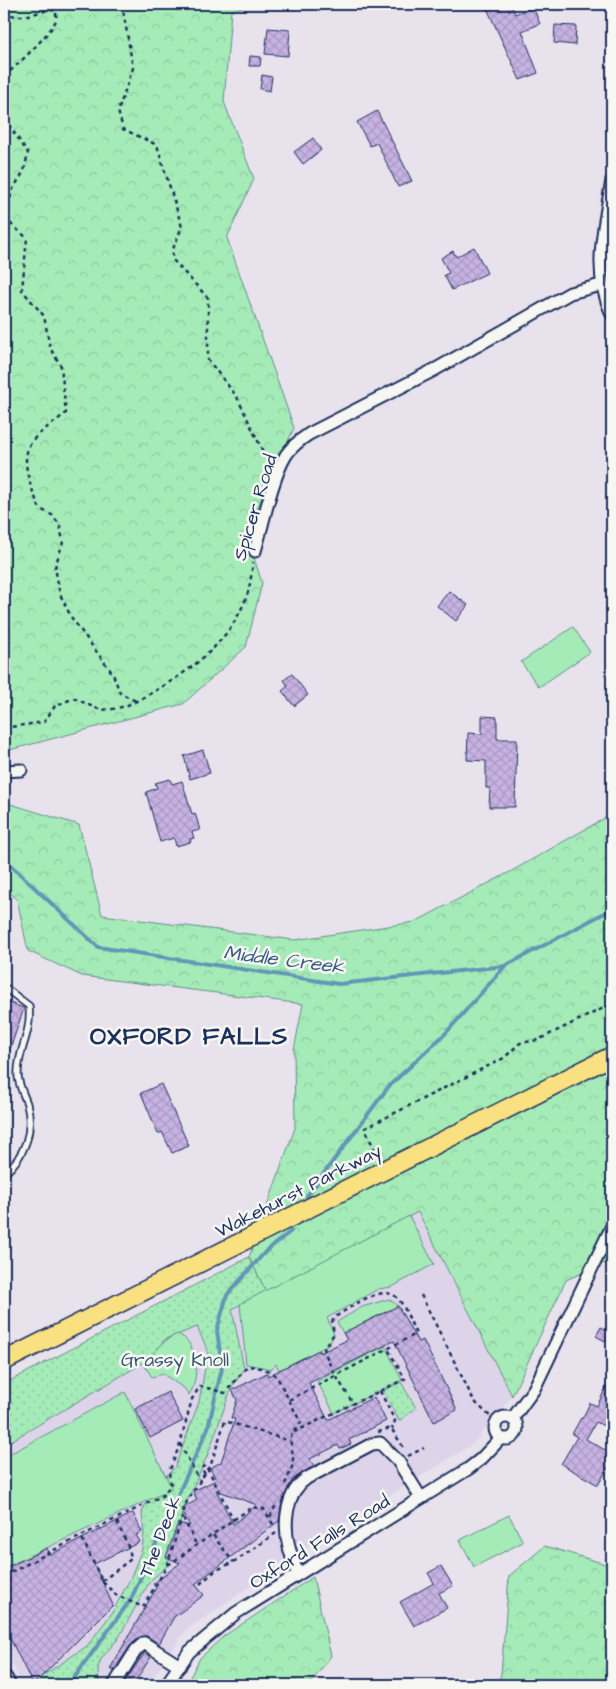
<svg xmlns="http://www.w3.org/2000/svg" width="616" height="1689" font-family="'Architects Daughter',sans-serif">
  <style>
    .built { fill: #ded4ea }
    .grass { fill: url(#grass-dots); stroke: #608d8a }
    .forest { fill: url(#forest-crowns); stroke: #608d8a }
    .park { fill: #a5ebb7; stroke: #608d8a }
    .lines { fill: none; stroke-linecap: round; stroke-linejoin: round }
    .stream { stroke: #6296b7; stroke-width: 4 }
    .building { fill: url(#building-cross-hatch); stroke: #1b2f5e; fill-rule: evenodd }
    .lane-casing { stroke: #1b2f5e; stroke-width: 9 }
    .street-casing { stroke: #1b2f5e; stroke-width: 15 }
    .secondary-casing { stroke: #1b2f5e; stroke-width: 20 }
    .primary-casing { stroke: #1b2f5e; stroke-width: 21 }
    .path { stroke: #1b2f5e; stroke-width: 2.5; stroke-dasharray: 4 4; stroke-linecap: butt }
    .lane { stroke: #f6f6f2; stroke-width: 5.5 }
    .street { stroke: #f6f6f2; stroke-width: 11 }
    .secondary { stroke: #f6f6f2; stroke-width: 16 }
    .primary { stroke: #f9e181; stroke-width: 18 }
    .labels { text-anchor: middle; stroke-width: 5; stroke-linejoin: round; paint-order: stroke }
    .street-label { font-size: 19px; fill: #1b2f5e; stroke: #f6f6f2 }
    .park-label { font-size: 19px; fill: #375570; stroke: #f6f6f2 }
    .water-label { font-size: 20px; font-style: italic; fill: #385a83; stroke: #f6f6f2 }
    .district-label { font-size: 24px; font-weight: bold; letter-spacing: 1px; fill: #1b2f5e; stroke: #f6f6f2 }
  </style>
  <defs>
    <pattern id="grass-dots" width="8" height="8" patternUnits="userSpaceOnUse" patternTransform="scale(1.25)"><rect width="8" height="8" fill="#a5ebb7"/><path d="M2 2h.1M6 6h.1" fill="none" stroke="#8dcaa0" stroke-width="1.8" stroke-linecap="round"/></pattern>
    <pattern id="forest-crowns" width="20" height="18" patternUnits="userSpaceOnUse" patternTransform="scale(1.25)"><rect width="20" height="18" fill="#a5ebb7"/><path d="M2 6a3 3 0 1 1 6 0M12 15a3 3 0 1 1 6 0" fill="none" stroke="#8dcaa0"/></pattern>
    <pattern id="building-cross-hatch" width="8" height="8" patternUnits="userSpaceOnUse" patternTransform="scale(1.25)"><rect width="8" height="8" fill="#c7b2e2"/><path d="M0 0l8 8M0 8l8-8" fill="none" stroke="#aa99c4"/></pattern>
  </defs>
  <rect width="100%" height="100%" fill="#e8e2ed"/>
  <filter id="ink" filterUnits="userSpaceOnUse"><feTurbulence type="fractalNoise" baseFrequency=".02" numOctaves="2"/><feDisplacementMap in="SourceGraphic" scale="10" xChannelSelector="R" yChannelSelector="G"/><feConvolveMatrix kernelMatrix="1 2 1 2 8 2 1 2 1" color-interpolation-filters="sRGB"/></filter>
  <g filter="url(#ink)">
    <path class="built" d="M418,1211L512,1396L473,1444L329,1533L185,1631L148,1685H22L4,1647V1384L249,1257L267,1290Z"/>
    <g class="grass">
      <path d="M249,1257L266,1291L232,1309L244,1369L231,1389L208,1454L187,1501L167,1566L150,1581L118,1639L101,1659L98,1668L99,1685H29L87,1646L112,1613L130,1579L142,1549L144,1534L142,1512L153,1489L175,1467L199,1402L208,1351L197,1327L164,1340L155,1354L143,1363L11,1441L4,1430V1384Z"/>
      <path d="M401,1382L416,1408L399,1421L383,1391Z"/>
    </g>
    <g class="forest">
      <path d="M4,4H252L231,11L224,102L254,179L227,238L294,428L246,533L262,583L246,647L183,704L6,751H4Z"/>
      <path d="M4,802L79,825L102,915L294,940L415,922L510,872L612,814V1260L566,1280L512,1396L418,1212L266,1291L249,1257L295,1128L294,1050L303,1004L82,976L28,951L17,899L4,888Z"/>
      <path d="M545,1546L612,1566V1685H498L501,1674L509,1576Z"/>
      <path d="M313,1577L331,1656L309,1685H194L188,1681L200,1658L224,1636Z"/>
    </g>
    <g class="park">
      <path d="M573,627L590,652L539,687L521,662Z"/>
      <path d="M409,1216L434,1264L392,1287L378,1289L327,1318L334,1334L329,1345L279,1370L276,1364L271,1369L246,1364L240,1304Z"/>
      <path d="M389,1299L398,1306L343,1333L337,1322L362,1307Z"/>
      <path d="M177,1334C199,1341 200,1379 189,1395L185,1389L163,1374L152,1377L143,1363C157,1352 161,1341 177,1334Z"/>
      <path d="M385,1346L402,1380L334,1413L317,1381Z"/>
      <path d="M125,1392L172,1489L4,1568V1457Z"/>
      <path d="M509,1515L523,1542L474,1567L460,1540Z"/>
    </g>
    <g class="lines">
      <g class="stream">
        <path d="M4,859L98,947L339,984L505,966L612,909"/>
        <path d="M307,1196L389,1086L445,1034L505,966"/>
        <path d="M69,1685L131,1599L208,1428L222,1368L217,1330L227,1295L266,1251L291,1231"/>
      </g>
    </g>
    <g class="building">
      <path d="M485,4H511L515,14L533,7L540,24L522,31L538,73L520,80Z"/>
      <path d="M555,25L576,26L575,45L554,43Z"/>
      <path d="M268,28L290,30L288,56L265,54Z"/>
      <path d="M250,56L261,57L260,66H249Z"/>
      <path d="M262,75L272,77L270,91L260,89Z"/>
      <path d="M377,111L412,181L398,187L377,143L370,146L357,122Z"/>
      <path d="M313,138L321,150L303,164L294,152Z"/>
      <path d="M474,247L487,273L452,290L444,275L449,273L441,258L453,251L456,257Z"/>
      <path d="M449,591L468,605L456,621L437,606Z"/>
      <path d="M292,674L308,695L294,706L282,691L288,686L284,680Z"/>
      <path d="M482,716L497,717V739H517L515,807H489L490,788H486V761L467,760L468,733L482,734Z"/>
      <path d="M203,750L210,773L190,779L184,756Z"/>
      <path d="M170,779L172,784L182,781L192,814L195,813L200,830L192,832L194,838L190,839L191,842L176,846L174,838L160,842L146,792L157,788L155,783Z"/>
      <path d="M4,1001L24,1008L6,1061H4Z"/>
      <path d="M161,1084L189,1146L172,1153L162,1132L158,1134L141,1093Z"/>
      <path d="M398,1306L418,1342L423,1340L457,1410L434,1422L394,1341L309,1383L328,1420L374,1397L386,1421L349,1440L351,1444L340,1449L338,1445L310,1459L314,1466L293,1479L288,1488L281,1507L279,1521L195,1584L204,1595L174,1617L159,1644L147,1636L140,1637L130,1646L114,1671L110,1669L156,1588L153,1584L180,1563L166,1557L178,1523L190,1526L181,1509L197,1500L193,1491L216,1480L210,1468L221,1462L235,1419L231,1418L237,1400L232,1390L267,1373L268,1376L319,1350L320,1353L347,1340L343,1333ZM216,1490L257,1505L233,1524Z"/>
      <path d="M601,1327L610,1332L605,1341L596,1336Z"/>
      <path d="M612,1375V1415L606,1427L596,1422L586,1439L612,1454V1461L598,1485L561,1464L577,1437L572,1434L581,1418L582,1419L590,1403L597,1406Z"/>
      <path d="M168,1392L183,1421L150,1438L135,1409Z"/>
      <path d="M133,1513L142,1532L136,1535L140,1542L94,1564L113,1605L33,1685L4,1626V1569L47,1548L50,1555Z"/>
      <path d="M441,1566L453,1586L439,1593L447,1608L414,1626L400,1602L434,1583L428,1573Z"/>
      <path d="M145,1652L151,1657L133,1685H128L124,1683Z"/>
    </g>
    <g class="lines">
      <defs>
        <path id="lane" d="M4,987L29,1006C32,1035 17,1051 18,1075C18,1084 24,1095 27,1104C34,1131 25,1156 4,1174"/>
        <g id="street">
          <path d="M612,180C605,225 591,271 612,314"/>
          <path d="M255,551C263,524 272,478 286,455C292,446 300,440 309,434L436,369L570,293L601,285"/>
          <path d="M4,771L21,770"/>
          <circle cx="506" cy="1428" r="11"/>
          <path d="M513,1418L534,1389L612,1226"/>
          <path d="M297,1573C295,1564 291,1556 289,1547C283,1523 286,1492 307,1478L372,1444L380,1443L398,1461L421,1498"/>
          <path d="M114,1685L136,1650L144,1643L180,1666"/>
          <path d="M166,1685L189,1652L236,1613L468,1469L481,1459L501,1438"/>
        </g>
        <path id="secondary" d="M4,1679L7,1685"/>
        <path id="primary" d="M4,1361L612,1056"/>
      </defs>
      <use href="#lane" class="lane-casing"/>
      <use href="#street" class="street-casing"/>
      <use href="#secondary" class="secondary-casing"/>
      <use href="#primary" class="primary-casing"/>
      <g class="path">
        <path d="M122,4L133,68L118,111L123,129L157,145L182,227L173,249L172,259L208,298V360L237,397L269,464"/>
        <path d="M4,11C19,23 37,10 55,10"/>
        <path d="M4,76C14,69 53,31 56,20C57,16 55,8 55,4"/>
        <path d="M4,118L28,153L24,171L13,189L4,217"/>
        <path d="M4,218L27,238L22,290L44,316L50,348L61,366L66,413C55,422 41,431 32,441C18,459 32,490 40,509L52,515L60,525L63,542L55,567L60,594L71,617L113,674L120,693L136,701"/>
        <path d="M4,728L44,722L55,706L74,698C82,701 91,707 99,709C119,712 137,701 153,692C190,671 227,644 244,603C250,591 251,576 253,562"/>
        <path d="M378,1158L365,1128L504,1058L520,1043L538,1040L612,1004"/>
        <path d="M421,1295L474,1401L495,1421"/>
        <path d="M380,1391L395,1421L392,1429"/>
        <path d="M289,1400L416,1334C410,1322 405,1304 395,1296C380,1285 348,1309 335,1317L332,1322L334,1334L324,1347C327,1366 344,1387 353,1404"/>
        <path d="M294,1432L405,1379L388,1349"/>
        <path d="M378,1432L391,1428L405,1450"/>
        <path d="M180,1444L200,1481"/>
        <path d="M408,1456L424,1448"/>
        <path d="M205,1474L201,1468L206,1465L234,1521"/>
        <path d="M285,1484C288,1477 293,1468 293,1460C294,1445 283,1437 301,1423L277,1377C269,1369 259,1367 248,1366L225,1393L200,1386L192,1399L180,1444L169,1472L171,1485L162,1496L81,1536L102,1581L116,1595L143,1607L167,1566L187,1501L211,1464L225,1421L290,1441"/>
        <path d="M270,1517L276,1505"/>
        <path d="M183,1518L197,1546"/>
        <path d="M213,1535L233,1562"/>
        <path d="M168,1565L252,1507L264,1509L274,1526"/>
        <path d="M4,1576L81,1536"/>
        <path d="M102,1581L131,1559C130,1545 120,1532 116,1518"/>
        <path d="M200,1584L215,1571L237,1560L276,1533"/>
      </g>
      <use href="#lane" class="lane"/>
      <use href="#street" class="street"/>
      <use href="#secondary" class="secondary"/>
      <use href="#primary" class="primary"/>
    </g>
  </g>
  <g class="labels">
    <g class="street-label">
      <text transform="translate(254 507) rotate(-73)" y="7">Spicer Road</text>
      <text transform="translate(298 1190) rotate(-27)" y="7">Wakehurst Parkway</text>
      <text transform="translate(159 1536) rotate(-69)" y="7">The Deck</text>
      <text transform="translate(319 1541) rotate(-32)" y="7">Oxford Falls Road</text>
    </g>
    <g class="park-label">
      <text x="175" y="1366">Grassy Knoll</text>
    </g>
    <g class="water-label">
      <text transform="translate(284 959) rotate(7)" y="7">Middle Creek</text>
    </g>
    <g class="district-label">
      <text x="189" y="1044">OXFORD FALLS</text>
    </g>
  </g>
  <rect width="616" height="1689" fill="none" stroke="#f6f6f2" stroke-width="20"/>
  <rect x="10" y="10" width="596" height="1669" fill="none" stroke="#1b2f5e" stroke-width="2" filter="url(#ink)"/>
</svg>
